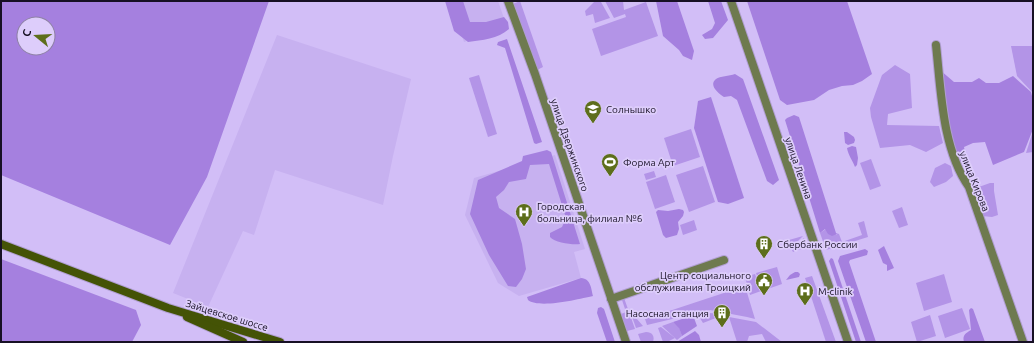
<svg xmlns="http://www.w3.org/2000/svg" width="1034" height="343" font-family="Ubuntu,sans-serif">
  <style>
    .built { fill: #c7b1f0 }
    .green { fill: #b394e7 }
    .forest { fill: #a580df; fill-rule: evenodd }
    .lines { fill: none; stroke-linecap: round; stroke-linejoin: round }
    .minor-casing { stroke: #b09fd1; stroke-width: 10 }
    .secondary-casing { stroke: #b09fd1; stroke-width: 10 }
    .minor { stroke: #6e7a4f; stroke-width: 8 }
    .secondary { stroke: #445306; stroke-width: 8 }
    .labels { text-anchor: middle; stroke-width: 3.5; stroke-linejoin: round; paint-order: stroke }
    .poi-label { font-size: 10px; fill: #171024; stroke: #ddcdfb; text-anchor: start }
    .street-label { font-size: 10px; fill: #171024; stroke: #ddcdfb }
  </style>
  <rect width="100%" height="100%" fill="#d2bef7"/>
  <g class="built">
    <path d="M450,1H498L507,27L464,42Z"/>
    <path d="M277,35L411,79L393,156L383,205L275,170L254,235L243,231L208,307L173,293Z"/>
    <path d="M555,155L585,249L574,252L581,278L519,296L498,283L465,215L474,178Z"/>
  </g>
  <g class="green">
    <path d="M520,1L543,67L537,70L513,4Z"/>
    <path d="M595,1L601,2L610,18L595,23L593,14L586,16L585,11Z"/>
    <path d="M605,1H623L624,10L646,2L658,36L601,56L592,29L626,17L625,14L614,18Z"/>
    <path d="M1011,46H1033V93L1017,76Z"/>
    <path d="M895,65L910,74L912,108L888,114L887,125L939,126L943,143L926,152L910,145L880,148L871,117L870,108L882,75Z"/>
    <path d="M479,75L497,134L488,137L469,78Z"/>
    <path d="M691,129L700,157L673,166L664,138Z"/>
    <path d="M1033,131V152L1026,153Z"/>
    <path d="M871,159L881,186L870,190L860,163Z"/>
    <path d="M945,163L951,166L953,176L946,182L934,187L930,182L935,168Z"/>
    <path d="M703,166L715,202L689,212L676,175Z"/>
    <path d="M654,171L656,177L646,180L644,174Z"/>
    <path d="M666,175L675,202L655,209L646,182Z"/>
    <path d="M990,183H994V191L998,215L992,217L982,216L974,192L976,188Z"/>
    <path d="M902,207L908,225L899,228L892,211Z"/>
    <path d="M694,220L697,230L683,235L680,225Z"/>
    <path d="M864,221L868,237L826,250L820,233L826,229L837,235L836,233L839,234L842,242L862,235L858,223Z"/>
    <path d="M803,236L791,248L789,240Z"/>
    <path d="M804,238L806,247L793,252L792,250Z"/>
    <path d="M777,267L782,284L762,291L756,273Z"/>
    <path d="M755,274L761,291L750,295L745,277Z"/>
    <path d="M944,274L952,302L924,311L916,283Z"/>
    <path d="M812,276L836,342H826L805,278Z"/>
    <path d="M745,286L755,319L747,317L748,303L747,317L710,310L647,325L645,319Z"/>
    <path d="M623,295L635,329L627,331L621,314L626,312L621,297Z"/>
    <path d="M962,308L970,329L945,338L938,316Z"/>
    <path d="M630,311L643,326L636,328Z"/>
    <path d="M708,313L726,314L703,323L698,315Z"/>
    <path d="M930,315L936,336L917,342L911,322Z"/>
    <path d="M729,317L756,322L782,342H766L762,334L749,336L747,342H737Z"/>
    <path d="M673,322L679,327L682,336L677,340L662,326Z"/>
    <path d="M661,327L675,338L667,342H663L658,328Z"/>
    <path d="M646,332C652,332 655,336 653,342H641L638,334Z"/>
  </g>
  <g class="forest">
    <path d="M1,1H269L207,177L170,245L1,175ZM24,24H48V48H24Z"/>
    <path d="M445,1H463L470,22H486L504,17L508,22L509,29C498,39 482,40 468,42L454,31Z"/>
    <path d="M656,1H677L694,51L692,60L683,56L679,50L663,36Z"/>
    <path d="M708,1H721L728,20L713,38L705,39L702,35L712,29L715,23Z"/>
    <path d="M747,1H847L872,74L862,81L853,85L842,86L829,90L814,100L787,105L780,100Z"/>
    <path d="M507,39L542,142L536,144L534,143L505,48L497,45L498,42Z"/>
    <path d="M940,70L954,82H972L979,78L986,83H999L1013,76L1031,92L1033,100V129L1024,152L993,165L985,142L973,143L964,147L966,157L961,163L951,138Z"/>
    <path d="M735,74L743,79L779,180L773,185L767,181L737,100L731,96L724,97C719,94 708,85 716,79C720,76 729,76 735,74Z"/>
    <path d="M711,97L744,198L728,204L718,202L694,128L698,101Z"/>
    <path d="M794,115L799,117L836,233L837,234L832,236L828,234L825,229L820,233L785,120L787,118Z"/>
    <path d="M844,132H847L854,137L855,140L854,143L848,145L845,143Z"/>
    <path d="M852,146L856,147L858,158L857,165L855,167C853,161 848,155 847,148Z"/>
    <path d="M547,150L551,152L580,244C573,245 555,243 550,237V233L562,227L566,218L549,164L530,165L526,179L509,182L504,190L496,197L499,208L515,219L522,244L526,269L522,279L516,287L508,286L489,255L470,214L478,180L522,161L523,156Z"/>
    <path d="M679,209L683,210L684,212L683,216L678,222L679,229L677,235L666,238L663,235L656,212L658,210L668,211Z"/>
    <path d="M884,246L894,268L887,271V265L883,263L878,250Z"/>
    <path d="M865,249L868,251L867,255L850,260L849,262L876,342H866L838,261L840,256Z"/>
    <path d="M831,258L833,259L861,342H856L829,261Z"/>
    <path d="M1,259L136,310L141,325L132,342H1Z"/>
    <path d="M795,272H798L800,274L799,277L786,280L790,275Z"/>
    <path d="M581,278C591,279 591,288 593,296C579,299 539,309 528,300L527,297Z"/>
    <path d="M601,307L604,309L615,342H607L597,313L598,308Z"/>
    <path d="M971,308L973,309L985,342H964C962,335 966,333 971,330L969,310Z"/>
    <path d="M691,316L694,318L697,326L682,336L679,328L673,322Z"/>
    <path d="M695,331L699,335L701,342H677Z"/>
  </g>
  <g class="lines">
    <defs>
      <g id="minor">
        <path d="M508,1L535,74L626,342"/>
        <path d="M731,1L848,342"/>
        <path d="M936,45C941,90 942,149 969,187L1023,342"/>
        <path d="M611,299L724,260"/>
      </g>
      <g id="secondary">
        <path d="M1,244L168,308L280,342"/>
        <path d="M187,317L243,342"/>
      </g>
    </defs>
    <use href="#minor" class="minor-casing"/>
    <use href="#secondary" class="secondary-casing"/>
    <use href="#minor" class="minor"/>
    <use href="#secondary" class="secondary"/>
  </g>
  <defs>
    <symbol id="school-pin" viewBox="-11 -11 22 30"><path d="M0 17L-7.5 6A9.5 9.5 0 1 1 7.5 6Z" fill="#5d6e1b" stroke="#ddcdfb"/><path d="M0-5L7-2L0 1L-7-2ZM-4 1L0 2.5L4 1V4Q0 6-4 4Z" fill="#fff"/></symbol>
    <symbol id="stadium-pin" viewBox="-11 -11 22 30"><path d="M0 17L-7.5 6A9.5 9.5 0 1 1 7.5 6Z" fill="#5d6e1b" stroke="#ddcdfb"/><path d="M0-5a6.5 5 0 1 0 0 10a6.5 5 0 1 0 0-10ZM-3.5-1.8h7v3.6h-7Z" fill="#fff"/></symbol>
    <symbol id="hospital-pin" viewBox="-11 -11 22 30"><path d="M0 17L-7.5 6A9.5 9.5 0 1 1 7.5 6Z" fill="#5d6e1b" stroke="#ddcdfb"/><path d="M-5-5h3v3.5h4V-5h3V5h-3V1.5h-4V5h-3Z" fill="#fff"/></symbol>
    <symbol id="building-pin" viewBox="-11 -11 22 30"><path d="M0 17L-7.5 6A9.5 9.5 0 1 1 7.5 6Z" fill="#5d6e1b" stroke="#ddcdfb"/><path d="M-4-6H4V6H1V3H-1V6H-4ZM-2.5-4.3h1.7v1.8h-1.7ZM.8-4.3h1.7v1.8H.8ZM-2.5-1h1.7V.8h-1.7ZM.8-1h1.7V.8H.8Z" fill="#fff"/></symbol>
    <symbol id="civic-pin" viewBox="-11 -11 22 30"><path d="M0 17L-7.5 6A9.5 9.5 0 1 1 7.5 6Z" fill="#5d6e1b" stroke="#ddcdfb"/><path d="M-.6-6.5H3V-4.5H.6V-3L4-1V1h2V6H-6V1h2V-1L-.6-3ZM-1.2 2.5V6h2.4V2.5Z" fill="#fff"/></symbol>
  </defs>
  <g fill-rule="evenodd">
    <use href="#school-pin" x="583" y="99" width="20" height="27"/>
    <use href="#stadium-pin" x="600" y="152" width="20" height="27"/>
    <use href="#hospital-pin" x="514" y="202" width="20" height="27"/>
    <use href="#building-pin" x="754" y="234" width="20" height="27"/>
    <use href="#civic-pin" x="754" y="271" width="20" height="27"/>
    <use href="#hospital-pin" x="795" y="281" width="20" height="27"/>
    <use href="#building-pin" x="712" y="303" width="20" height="27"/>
  </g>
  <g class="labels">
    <g class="poi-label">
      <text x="606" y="113">Солнышко</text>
      <text x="623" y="166">Форма Арт</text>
      <text x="537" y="210">Городская<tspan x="537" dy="12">больница, филиал №6</tspan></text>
      <text x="777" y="248">Сбербанк России</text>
      <text x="751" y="279" text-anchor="end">Центр социального<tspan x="751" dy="12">обслуживания Троицкий</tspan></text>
      <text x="818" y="295">M-clinik</text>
      <text x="709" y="317" text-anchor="end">Насосная станция</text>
    </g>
    <g class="street-label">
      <text transform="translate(570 145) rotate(71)" y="4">улица Дзержинского</text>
      <text transform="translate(799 168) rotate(71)" y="4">улица Ленина</text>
      <text transform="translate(975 181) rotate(68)" y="4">улица Кирова</text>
      <text transform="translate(227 315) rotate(17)" y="4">Зайцевское шоссе</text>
    </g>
  </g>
  <rect width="1034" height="343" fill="none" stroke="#171024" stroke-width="4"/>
  <g transform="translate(36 36) rotate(288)"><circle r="19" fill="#ddcdfb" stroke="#8e81a5"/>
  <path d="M0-3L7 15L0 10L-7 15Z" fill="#5d6e1b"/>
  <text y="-6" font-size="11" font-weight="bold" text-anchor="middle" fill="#171024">С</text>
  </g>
</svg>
